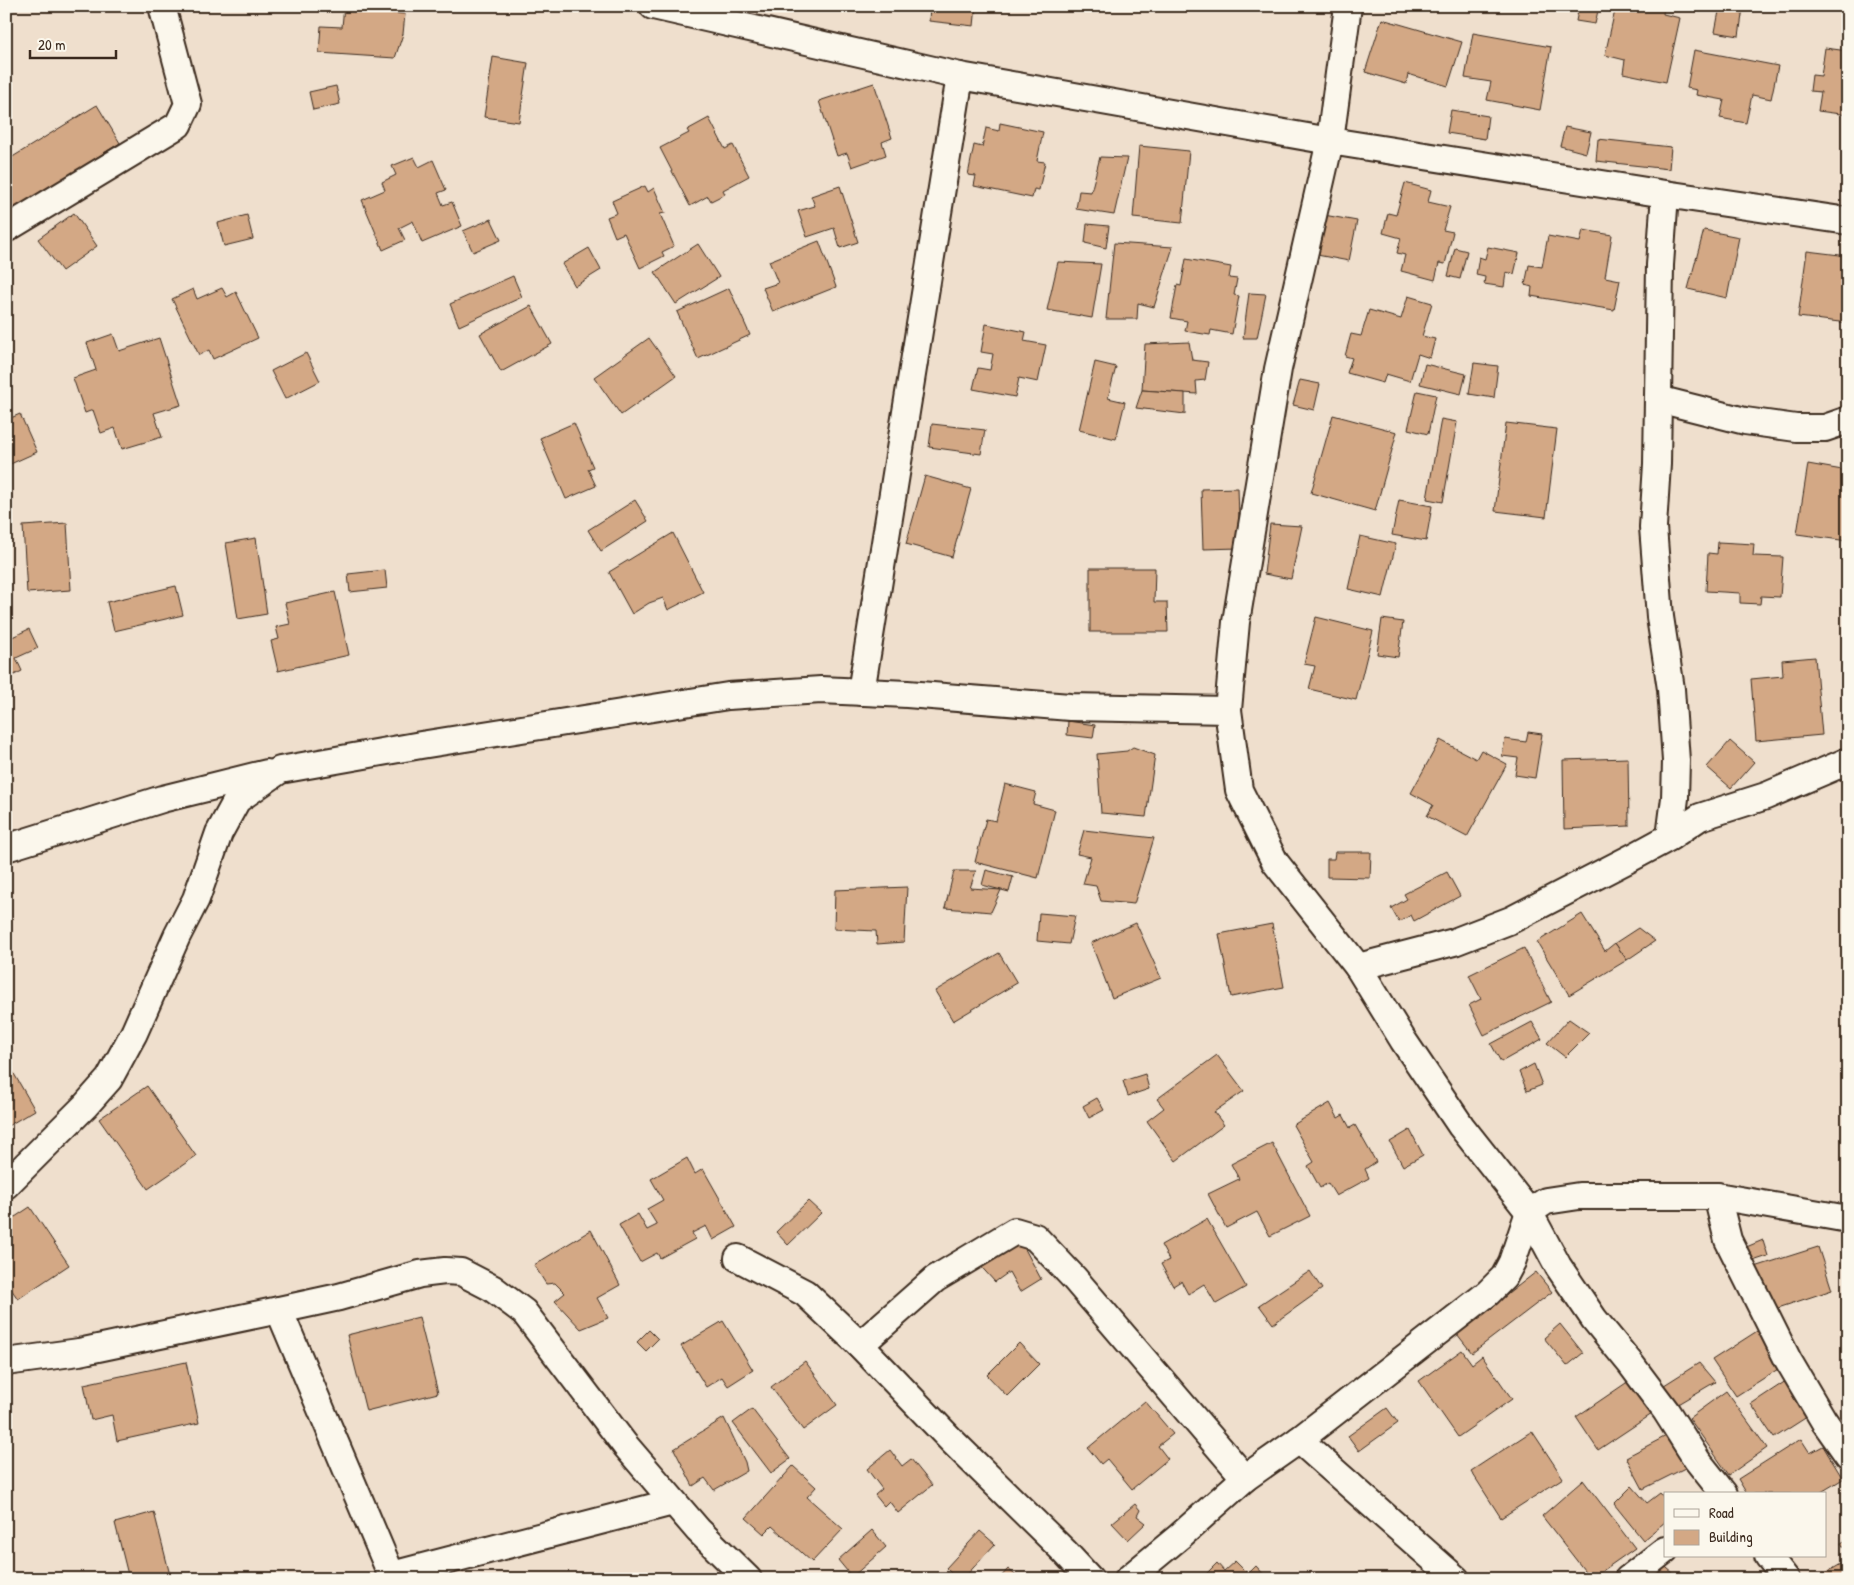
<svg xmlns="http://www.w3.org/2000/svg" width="1854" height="1585" font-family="'Patrick Hand',sans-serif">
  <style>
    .building { fill: #d3a885; stroke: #3b2a1e }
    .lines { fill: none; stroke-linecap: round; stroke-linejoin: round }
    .minor-casing { stroke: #3b2a1e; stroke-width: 30 }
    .minor { stroke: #fbf7ec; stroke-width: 26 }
  </style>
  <rect width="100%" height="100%" fill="#efdfcd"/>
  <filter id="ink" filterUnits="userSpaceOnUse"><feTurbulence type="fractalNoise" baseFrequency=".02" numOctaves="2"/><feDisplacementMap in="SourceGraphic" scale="10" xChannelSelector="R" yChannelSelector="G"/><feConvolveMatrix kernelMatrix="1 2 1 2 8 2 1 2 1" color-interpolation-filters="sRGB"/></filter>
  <g filter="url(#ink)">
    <g class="building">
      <path d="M344,6H393L392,13L405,14L403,34L395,58L319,53L321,26L342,27Z"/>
      <path d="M930,6H976L974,26L929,21Z"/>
      <path d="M1579,6H1599L1595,24L1576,21Z"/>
      <path d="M1616,6L1634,9V6H1664L1663,14L1680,18L1666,82L1623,73L1625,60L1605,55Z"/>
      <path d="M1720,6L1743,8L1739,36L1715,32Z"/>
      <path d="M1382,19L1462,42L1448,86L1408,74L1406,84L1365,72Z"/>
      <path d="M1473,33L1551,47L1540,110L1487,100L1491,82L1465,78Z"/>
      <path d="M1825,48L1848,51V115L1818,111L1821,92L1810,91L1812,75L1821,76Z"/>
      <path d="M1694,50L1778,66L1771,99L1752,95L1746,123L1720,118L1724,100L1696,95L1697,90L1687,88Z"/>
      <path d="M493,57L528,63L519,122L484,117Z"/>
      <path d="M874,83L892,138L882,142L886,155L852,167L847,153L837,156L819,101Z"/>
      <path d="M336,86L340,104L313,110L309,92Z"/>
      <path d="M97,105L120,143L6,215V161Z"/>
      <path d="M1451,110L1488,116L1485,139L1447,133Z"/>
      <path d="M709,118L725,149L733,145L749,176L723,190L725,194L711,201L708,196L690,206L660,148L689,133L687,130Z"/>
      <path d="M1000,123L1043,132L1037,161L1045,162L1039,190L1034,189L1032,198L974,186L976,176L968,175L974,145L982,147L986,128L999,131Z"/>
      <path d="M1565,127L1591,132L1586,153L1560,146Z"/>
      <path d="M1598,139L1671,147L1669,169L1596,161Z"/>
      <path d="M1139,146L1189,151L1182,223L1133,218Z"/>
      <path d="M414,157L419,167L433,160L446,190L438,193L443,205L452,202L462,226L422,243L413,221L399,228L405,240L383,250L362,200L385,190L382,182L396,175L392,166Z"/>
      <path d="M1100,157L1127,158L1114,215L1076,209L1079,191L1091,192Z"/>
      <path d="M1405,183L1431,190L1428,202L1450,207L1443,230L1453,232L1445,264L1439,263L1435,280L1401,271L1405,255L1397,253L1401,238L1383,233L1388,213L1396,215Z"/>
      <path d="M645,186L648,192L654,188L665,213L660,214L674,246L662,252L664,256L640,268L624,233L615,237L607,217L617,213L612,201Z"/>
      <path d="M840,186L858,242L840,248L834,228L807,237L798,211L815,206L811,196Z"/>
      <path d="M74,213L97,246L62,271L38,239Z"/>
      <path d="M247,215L253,239L224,246L218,223Z"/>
      <path d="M1324,215L1357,221L1349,261L1317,255Z"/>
      <path d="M491,219L501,240L473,252L463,231Z"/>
      <path d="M1087,224L1109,226L1106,248L1085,243Z"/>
      <path d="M1583,230L1612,235L1605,277L1620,280L1614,310L1531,296L1532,287L1525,285L1529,265L1542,267L1548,236L1580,242Z"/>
      <path d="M1704,230L1739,237L1727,298L1688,289Z"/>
      <path d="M819,241L836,287L773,312L763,288L778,283L769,261Z"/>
      <path d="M1114,243L1173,247L1154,307L1138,303L1137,319H1106Z"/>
      <path d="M698,244L719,277L676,304L655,272Z"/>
      <path d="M1488,247L1519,253L1514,274L1506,272L1504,287L1484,284L1485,277L1476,275L1479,257L1485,259Z"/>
      <path d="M589,248L601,270L575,286L562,264Z"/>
      <path d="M1455,248L1467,251L1460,279L1448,276Z"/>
      <path d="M1807,251L1848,256V323L1798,317Z"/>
      <path d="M1186,259L1231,267L1229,278L1237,279L1234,295L1239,296L1232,334L1211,330L1210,335L1185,331L1187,321L1171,318L1177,285L1181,286Z"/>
      <path d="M1058,262L1101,264L1092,318L1047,310Z"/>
      <path d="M513,276L522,297L459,326L450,304Z"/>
      <path d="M222,288L227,297L236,292L258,338L213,359L209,350L199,355L172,299L193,289L197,299Z"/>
      <path d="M729,288L750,335L698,359L677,312Z"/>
      <path d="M1249,293L1266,294L1257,338H1243Z"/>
      <path d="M1408,296L1432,303L1422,336L1435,339L1430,358L1418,354L1410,381L1386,374L1383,383L1347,373L1352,358L1345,356L1351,334L1361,336L1369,310L1401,319Z"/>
      <path d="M531,306L552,344L501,372L480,334Z"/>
      <path d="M986,324L1026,332L1024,341L1046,345L1038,382L1019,378L1015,397L973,389L978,368L990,370L993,354L981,352Z"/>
      <path d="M113,334L119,351L159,338L181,405L154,413L162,437L122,449L115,428L101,433L93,410L85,413L73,378L96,370L87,343Z"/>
      <path d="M649,338L676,376L621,415L594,377Z"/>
      <path d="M1189,342L1192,360L1208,362L1205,380L1196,381L1197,394L1142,390L1145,344Z"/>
      <path d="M306,353L320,381L285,399L271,371Z"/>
      <path d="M1095,362L1116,367L1108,398L1125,402L1116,439L1079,430Z"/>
      <path d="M1474,363L1498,366L1494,398L1469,394Z"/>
      <path d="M1425,364L1466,374L1461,394L1420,384Z"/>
      <path d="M1300,380L1320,384L1314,410L1293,405Z"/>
      <path d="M1142,390L1185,393V414L1136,408Z"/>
      <path d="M1417,391L1436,395L1428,434L1408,429Z"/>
      <path d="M20,414L37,452L6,466V420Z"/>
      <path d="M1333,415L1397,432L1375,511L1311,493Z"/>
      <path d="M1441,419L1457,422L1443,502L1427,499Z"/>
      <path d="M574,423L593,467L588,469L596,486L566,499L540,438Z"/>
      <path d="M1506,423L1557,429L1546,517L1495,511Z"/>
      <path d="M932,424L985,430L981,454L929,447Z"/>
      <path d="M1808,464L1848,471V541L1797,534Z"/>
      <path d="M925,476L971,489L952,557L906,544Z"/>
      <path d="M1238,488L1240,548L1203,549L1201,489Z"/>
      <path d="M635,500L648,521L601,551L588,530Z"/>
      <path d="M1399,500L1432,506L1426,541L1392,535Z"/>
      <path d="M67,523L71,590L27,593L23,526Z"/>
      <path d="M1270,524L1302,526L1291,579L1264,574Z"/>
      <path d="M673,533L703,592L668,610L663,598L649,603L632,614L609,572Z"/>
      <path d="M1360,536L1396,544L1383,597L1348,589Z"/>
      <path d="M256,538L267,614L238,619L226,543Z"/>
      <path d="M1718,542L1754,544L1753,556L1783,557L1780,597L1761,596L1760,604L1740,603V593L1706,591L1708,553L1717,554Z"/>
      <path d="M1090,568H1155L1154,602H1167L1168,632H1090Z"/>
      <path d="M385,570L387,588L350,592L348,574Z"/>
      <path d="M176,586L183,615L114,631L107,602Z"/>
      <path d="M335,592L349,655L278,671L271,641L279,639L276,627L290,624L285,603Z"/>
      <path d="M1316,617L1373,631L1356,700L1309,689L1315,666L1304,664Z"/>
      <path d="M1382,619L1403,622L1398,657L1377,654Z"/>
      <path d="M29,629L38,648L16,658L22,671L6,679V640Z"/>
      <path d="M1815,657L1822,735L1756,741L1751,679L1783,676L1782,660Z"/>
      <path d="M1068,721L1095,725L1093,738L1067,735Z"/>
      <path d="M1528,732L1542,734L1535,778L1515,775L1518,758L1502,756L1505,739L1526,742Z"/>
      <path d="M1440,740L1476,759L1481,750L1507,764L1467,837L1427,816L1433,805L1411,793Z"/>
      <path d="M1730,741L1754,762L1731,788L1707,767Z"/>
      <path d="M1133,747L1155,755L1146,817L1101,813L1097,754L1127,751Z"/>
      <path d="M1628,758L1629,826L1564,829L1563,760Z"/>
      <path d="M1005,784L1036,792L1033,804L1055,810L1038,878L975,862L986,819L996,821Z"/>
      <path d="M1084,830L1154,838L1134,904L1101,901L1096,886L1083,884L1091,857L1077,854Z"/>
      <path d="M1335,852H1371L1370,878L1327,877V859H1334Z"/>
      <path d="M986,870L1013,877L1009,892L982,885Z"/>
      <path d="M954,871H976L970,888L1001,890L991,912L945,908Z"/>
      <path d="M1447,872L1460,896L1414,921L1411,915L1399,922L1391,908L1407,899L1404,894Z"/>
      <path d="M907,887L904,942L877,944L876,931L834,929L835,890Z"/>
      <path d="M1039,913L1075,916L1069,944L1037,941Z"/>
      <path d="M1582,914L1605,951L1615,943L1627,960L1569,995L1537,942Z"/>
      <path d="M1136,923L1161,978L1112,998L1091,943Z"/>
      <path d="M1272,924L1284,987L1231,997L1219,934Z"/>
      <path d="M1638,928L1655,941L1627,960L1615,943Z"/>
      <path d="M1524,948L1551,1002L1484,1035L1469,1005L1481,999L1469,975Z"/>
      <path d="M999,953L1017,983L953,1021L935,991Z"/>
      <path d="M1569,1019L1589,1033L1565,1057L1547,1043Z"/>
      <path d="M1532,1022L1542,1039L1501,1062L1491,1044Z"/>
      <path d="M1217,1055L1244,1091L1214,1112L1224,1125L1176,1161L1147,1121L1164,1108L1157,1099Z"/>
      <path d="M6,1060L35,1110L6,1127Z"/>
      <path d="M1534,1064L1542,1085L1527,1091L1519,1072Z"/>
      <path d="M1145,1074L1149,1089L1128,1096L1123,1081Z"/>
      <path d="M147,1086L196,1156L148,1189L99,1119Z"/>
      <path d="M1097,1098L1104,1110L1089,1118L1083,1106Z"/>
      <path d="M1330,1103L1338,1118L1343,1115L1350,1128L1355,1125L1376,1162L1365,1169L1369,1178L1336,1196L1328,1183L1320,1188L1308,1166L1314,1162L1293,1125Z"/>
      <path d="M1410,1130L1423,1155L1403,1166L1390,1142Z"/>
      <path d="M1272,1143L1310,1216L1270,1236L1257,1212L1226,1228L1208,1194L1239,1179L1231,1164Z"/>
      <path d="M687,1158L695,1174L703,1169L736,1227L713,1240L706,1226L692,1233L695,1239L660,1258L657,1253L640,1262L619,1225L638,1214L647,1230L657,1225L647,1209L663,1200L651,1179Z"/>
      <path d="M808,1201L821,1213L788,1245L776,1232Z"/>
      <path d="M30,1207L69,1265L18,1299L11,1289L6,1292V1223Z"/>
      <path d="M1207,1219L1246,1287L1216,1304L1204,1284L1188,1294L1181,1281L1173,1286L1161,1264L1169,1260L1161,1245Z"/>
      <path d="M591,1230L620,1285L597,1298L608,1318L581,1329L555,1301L565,1293L555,1283L546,1284L534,1265Z"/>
      <path d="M1017,1234L1041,1279L1020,1292L1009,1272L995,1282L976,1261Z"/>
      <path d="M1763,1240L1768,1256L1750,1262L1744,1248Z"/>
      <path d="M1818,1247L1832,1290L1769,1311L1755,1267Z"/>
      <path d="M1310,1271L1322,1289L1273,1324L1259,1305Z"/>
      <path d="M1536,1272L1552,1292L1472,1353L1457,1334Z"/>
      <path d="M419,1317L438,1393L366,1411L347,1335Z"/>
      <path d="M723,1321L753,1370L728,1386L722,1377L706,1387L681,1346Z"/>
      <path d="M1560,1324L1583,1353L1567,1366L1544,1338Z"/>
      <path d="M1765,1326L1789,1362L1736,1396L1712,1360Z"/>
      <path d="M649,1330L658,1339L646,1351L637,1342Z"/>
      <path d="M1019,1343L1039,1364L1007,1396L987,1375Z"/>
      <path d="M1462,1350L1472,1364L1482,1356L1512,1399L1458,1437L1419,1381Z"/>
      <path d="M805,1361L837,1405L803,1430L771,1387Z"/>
      <path d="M186,1362L199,1423L117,1441L112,1415L91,1420L84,1384Z"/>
      <path d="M1699,1363L1715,1382L1676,1405L1661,1387Z"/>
      <path d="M1798,1373L1821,1408L1774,1438L1751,1404Z"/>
      <path d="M1629,1381L1652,1414L1598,1450L1576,1417Z"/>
      <path d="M1726,1391L1767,1448L1729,1475L1689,1418Z"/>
      <path d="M1145,1401L1173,1434L1158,1446L1168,1459L1132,1489L1107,1459L1101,1464L1088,1448Z"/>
      <path d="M1387,1408L1398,1423L1359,1451L1348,1436Z"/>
      <path d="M752,1409L790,1459L771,1473L733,1423Z"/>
      <path d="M724,1418L745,1462L747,1471L714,1490L705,1478L693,1486L674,1449Z"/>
      <path d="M1532,1431L1563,1478L1501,1518L1471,1471Z"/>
      <path d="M1670,1434L1687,1467L1643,1489L1626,1457Z"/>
      <path d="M1801,1439L1810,1453L1823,1446L1843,1479L1818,1494H1747L1738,1479Z"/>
      <path d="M890,1450L902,1466L911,1459L932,1485L898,1513L889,1501L884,1506L875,1495L882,1489L867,1469Z"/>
      <path d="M793,1466L816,1487L807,1497L843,1529L812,1562L772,1526L764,1534L746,1518Z"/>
      <path d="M1583,1480L1635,1548L1591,1579L1542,1516Z"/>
      <path d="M1632,1486L1647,1503L1660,1493L1665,1499V1522L1643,1540L1614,1504Z"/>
      <path d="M1135,1504L1140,1510L1137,1516L1146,1523L1128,1540L1112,1523Z"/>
      <path d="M154,1512L171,1579H129L115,1523Z"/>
      <path d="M872,1530L886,1547L852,1577L838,1560Z"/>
      <path d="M980,1531L995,1544L963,1579H957L946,1568Z"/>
      <path d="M1848,1539V1554L1841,1543Z"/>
      <path d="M1848,1560V1579L1817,1578Z"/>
      <path d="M1235,1561L1248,1574L1256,1566L1268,1579H1201L1217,1563L1224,1571Z"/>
      <path d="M1661,1563L1680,1579H1648Z"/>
      <path d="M1008,1569L1020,1579H999Z"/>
    </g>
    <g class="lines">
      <defs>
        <g id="minor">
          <path d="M653,6L960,76L1330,141L1665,194L1848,221"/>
          <path d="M1348,6L1330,141L1278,369L1236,622L1228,710L1239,790L1275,862L1358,967L1403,1040L1461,1126L1529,1212L1558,1266L1594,1319L1630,1363L1666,1411L1697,1460L1724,1494"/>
          <path d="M1665,194L1660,265L1657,464L1653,527L1660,617L1671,689L1676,761L1675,798L1670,837"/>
          <path d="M6,229L178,125L188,104L162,6"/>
          <path d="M1658,399L1745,421L1796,428H1825L1848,420"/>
          <path d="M861,692L960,76"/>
          <path d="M6,848L162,799L267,773"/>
          <path d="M1358,967L1454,942L1511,920L1633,857L1670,837L1700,817L1766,796L1848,761"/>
          <path d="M6,1185L85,1106L109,1079L134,1033L177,936L196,899L219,833L237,800L280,770L421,745L728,696L821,690L907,694L1070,707L1228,710"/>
          <path d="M1717,1196L1728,1240L1788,1360L1824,1421L1848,1455"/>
          <path d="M738,1258L805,1293L860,1345L953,1442L1065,1552L1090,1579"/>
          <path d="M279,1310L393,1579"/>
          <path d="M860,1345L935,1279L1015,1231L1035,1237L1074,1278L1245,1478"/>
          <path d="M6,1362L79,1352L279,1310L339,1297L420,1274L445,1271L461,1272L492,1288L524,1312L625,1445L698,1530L748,1579"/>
          <path d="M1299,1440L1456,1579"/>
          <path d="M1768,1556L1786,1579"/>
          <path d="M392,1575L673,1502"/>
          <path d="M1128,1579L1180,1536L1245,1478L1299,1440L1488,1293L1504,1277L1512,1262L1529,1212L1546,1201L1579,1196H1717L1848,1219"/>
          <path d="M1628,1579L1665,1550"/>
        </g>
      </defs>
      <use href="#minor" class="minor-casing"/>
      <use href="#minor" class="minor"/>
    </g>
  </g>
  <rect width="1854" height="1585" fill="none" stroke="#fbf7ec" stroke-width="25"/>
  <rect x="12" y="12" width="1829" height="1560" fill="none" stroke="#3b2a1e" stroke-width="2" filter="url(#ink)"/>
  <rect x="1664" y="1492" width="162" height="65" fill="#fbf7ec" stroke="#aea59a"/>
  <rect x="1674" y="1509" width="25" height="8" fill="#fbf7ec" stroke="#aea59a"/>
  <text x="1709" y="1518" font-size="15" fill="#3b2a1e">Road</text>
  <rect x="1674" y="1530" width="25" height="15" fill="#d3a885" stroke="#aea59a"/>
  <text x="1709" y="1542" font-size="15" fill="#3b2a1e">Building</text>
  <path d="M30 50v8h86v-8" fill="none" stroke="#3b2a1e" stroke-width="2.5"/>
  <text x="38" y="50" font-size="15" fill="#3b2a1e" stroke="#fbf7ec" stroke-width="4" paint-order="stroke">20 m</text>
</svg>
